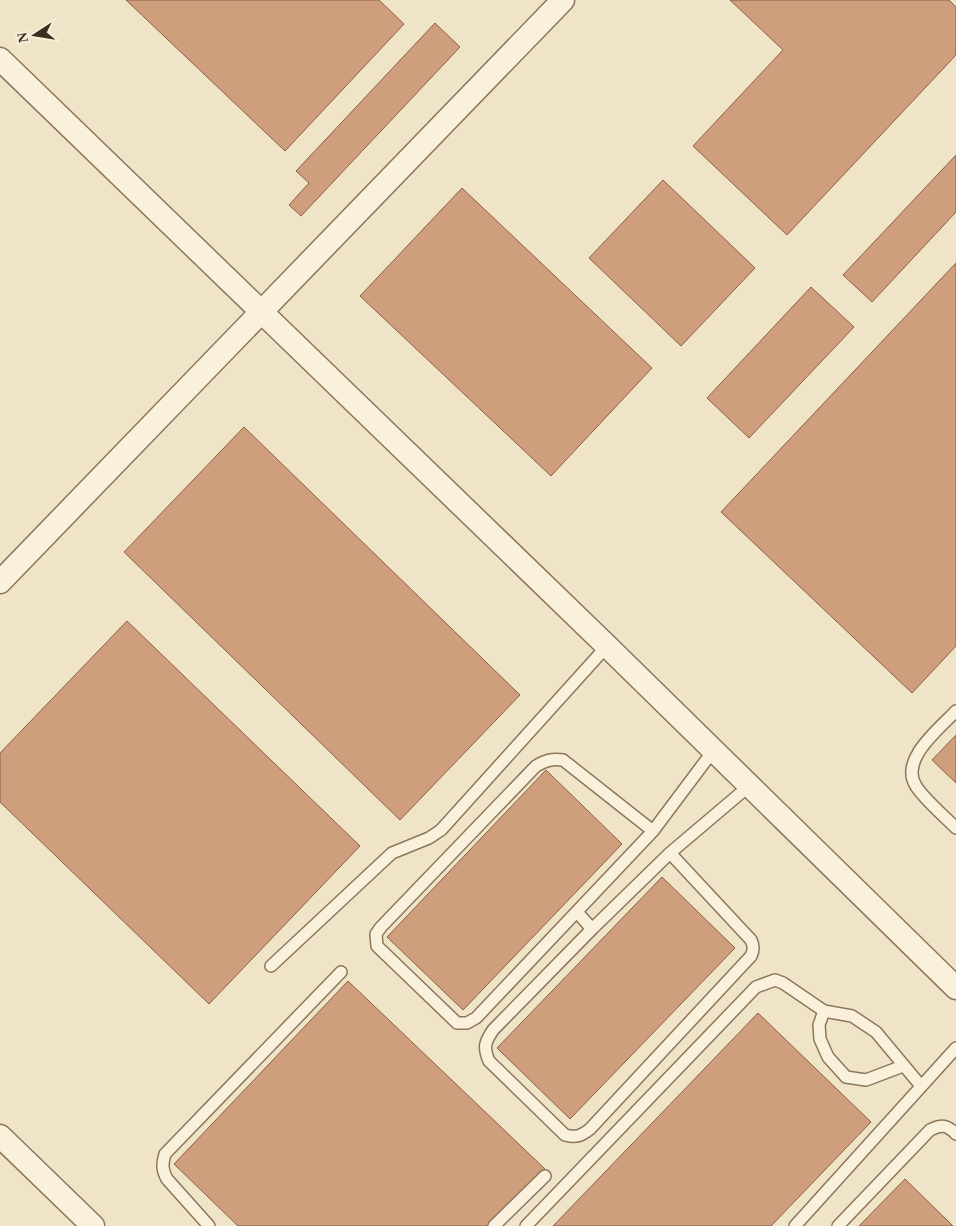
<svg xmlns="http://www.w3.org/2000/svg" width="956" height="1226" font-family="'Times New Roman',serif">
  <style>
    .building { fill: #cf9f7d; stroke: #8d5f41 }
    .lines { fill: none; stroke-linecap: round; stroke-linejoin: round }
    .service-casing { stroke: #8d765c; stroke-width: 14 }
    .minor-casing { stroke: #8d765c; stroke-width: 25 }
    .service { stroke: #faf1dc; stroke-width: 11 }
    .minor { stroke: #faf1dc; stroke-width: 22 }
  </style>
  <rect width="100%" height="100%" fill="#f0e4c8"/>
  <g class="building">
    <path d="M126,0H379L404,24L285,151Z"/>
    <path d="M730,0H949L956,7V55L787,235L693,146L783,50Z"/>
    <path d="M435,23L460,47L301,216L289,205L309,183L296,171Z"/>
    <path d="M956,155V212L872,302L843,275Z"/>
    <path d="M663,180L755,268L681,346L589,258Z"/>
    <path d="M462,188L652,368L551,476L360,296Z"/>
    <path d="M956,263V646L912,693L721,512Z"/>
    <path d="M811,287L854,327L749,438L707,398Z"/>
    <path d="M244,427L520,695L400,820L124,552Z"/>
    <path d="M127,621L360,846L209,1004L0,802V753Z"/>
    <path d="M956,735V783L932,760Z"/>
    <path d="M546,770L622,844L463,1010L387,937Z"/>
    <path d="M662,877L735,948L570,1119L497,1048Z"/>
    <path d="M348,981L545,1169L491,1226H238L174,1164Z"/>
    <path d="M758,1013L871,1122L771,1226H553Z"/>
    <path d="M905,1179L953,1226H859Z"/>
  </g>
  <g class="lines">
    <defs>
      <g id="service">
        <path d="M956,711C939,729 899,760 916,786C923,798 945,817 956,828"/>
        <path d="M653,831L563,760C552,758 545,761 536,766L381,927L376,934L377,946L457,1023H467L476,1018L653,831L713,751"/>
        <path d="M670,853L751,940C754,946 754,950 751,956L590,1129C581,1136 576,1138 565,1135L489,1061C483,1047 485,1042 493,1030L592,929L670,853L749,786"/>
        <path d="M577,912L592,929"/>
        <path d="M271,966L392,853L429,838L441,830L607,646"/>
        <path d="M824,1011L819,1025L820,1039L828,1057L846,1077L866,1080L903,1066"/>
        <path d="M209,1226L167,1179C162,1170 162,1164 165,1154L341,972"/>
        <path d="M494,1226L545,1176"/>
        <path d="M526,1226L756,987L775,980L783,983L824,1011L852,1016L876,1032L921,1086"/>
        <path d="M795,1226L956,1048"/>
        <path d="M838,1226L930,1130C942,1124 947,1125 956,1134"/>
      </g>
      <g id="minor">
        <path d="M0,59L607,646L956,988"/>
        <path d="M0,582L563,0"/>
        <path d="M0,1136L93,1226"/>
      </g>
    </defs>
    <use href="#service" class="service-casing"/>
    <use href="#minor" class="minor-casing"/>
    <use href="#service" class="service"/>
    <use href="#minor" class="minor"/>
  </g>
  <g transform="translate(35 35) rotate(258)" stroke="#f7eed8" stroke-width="4" paint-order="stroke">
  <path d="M0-4L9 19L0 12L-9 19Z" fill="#3d2e20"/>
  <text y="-8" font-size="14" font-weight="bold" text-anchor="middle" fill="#3d2e20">N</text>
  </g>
</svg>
